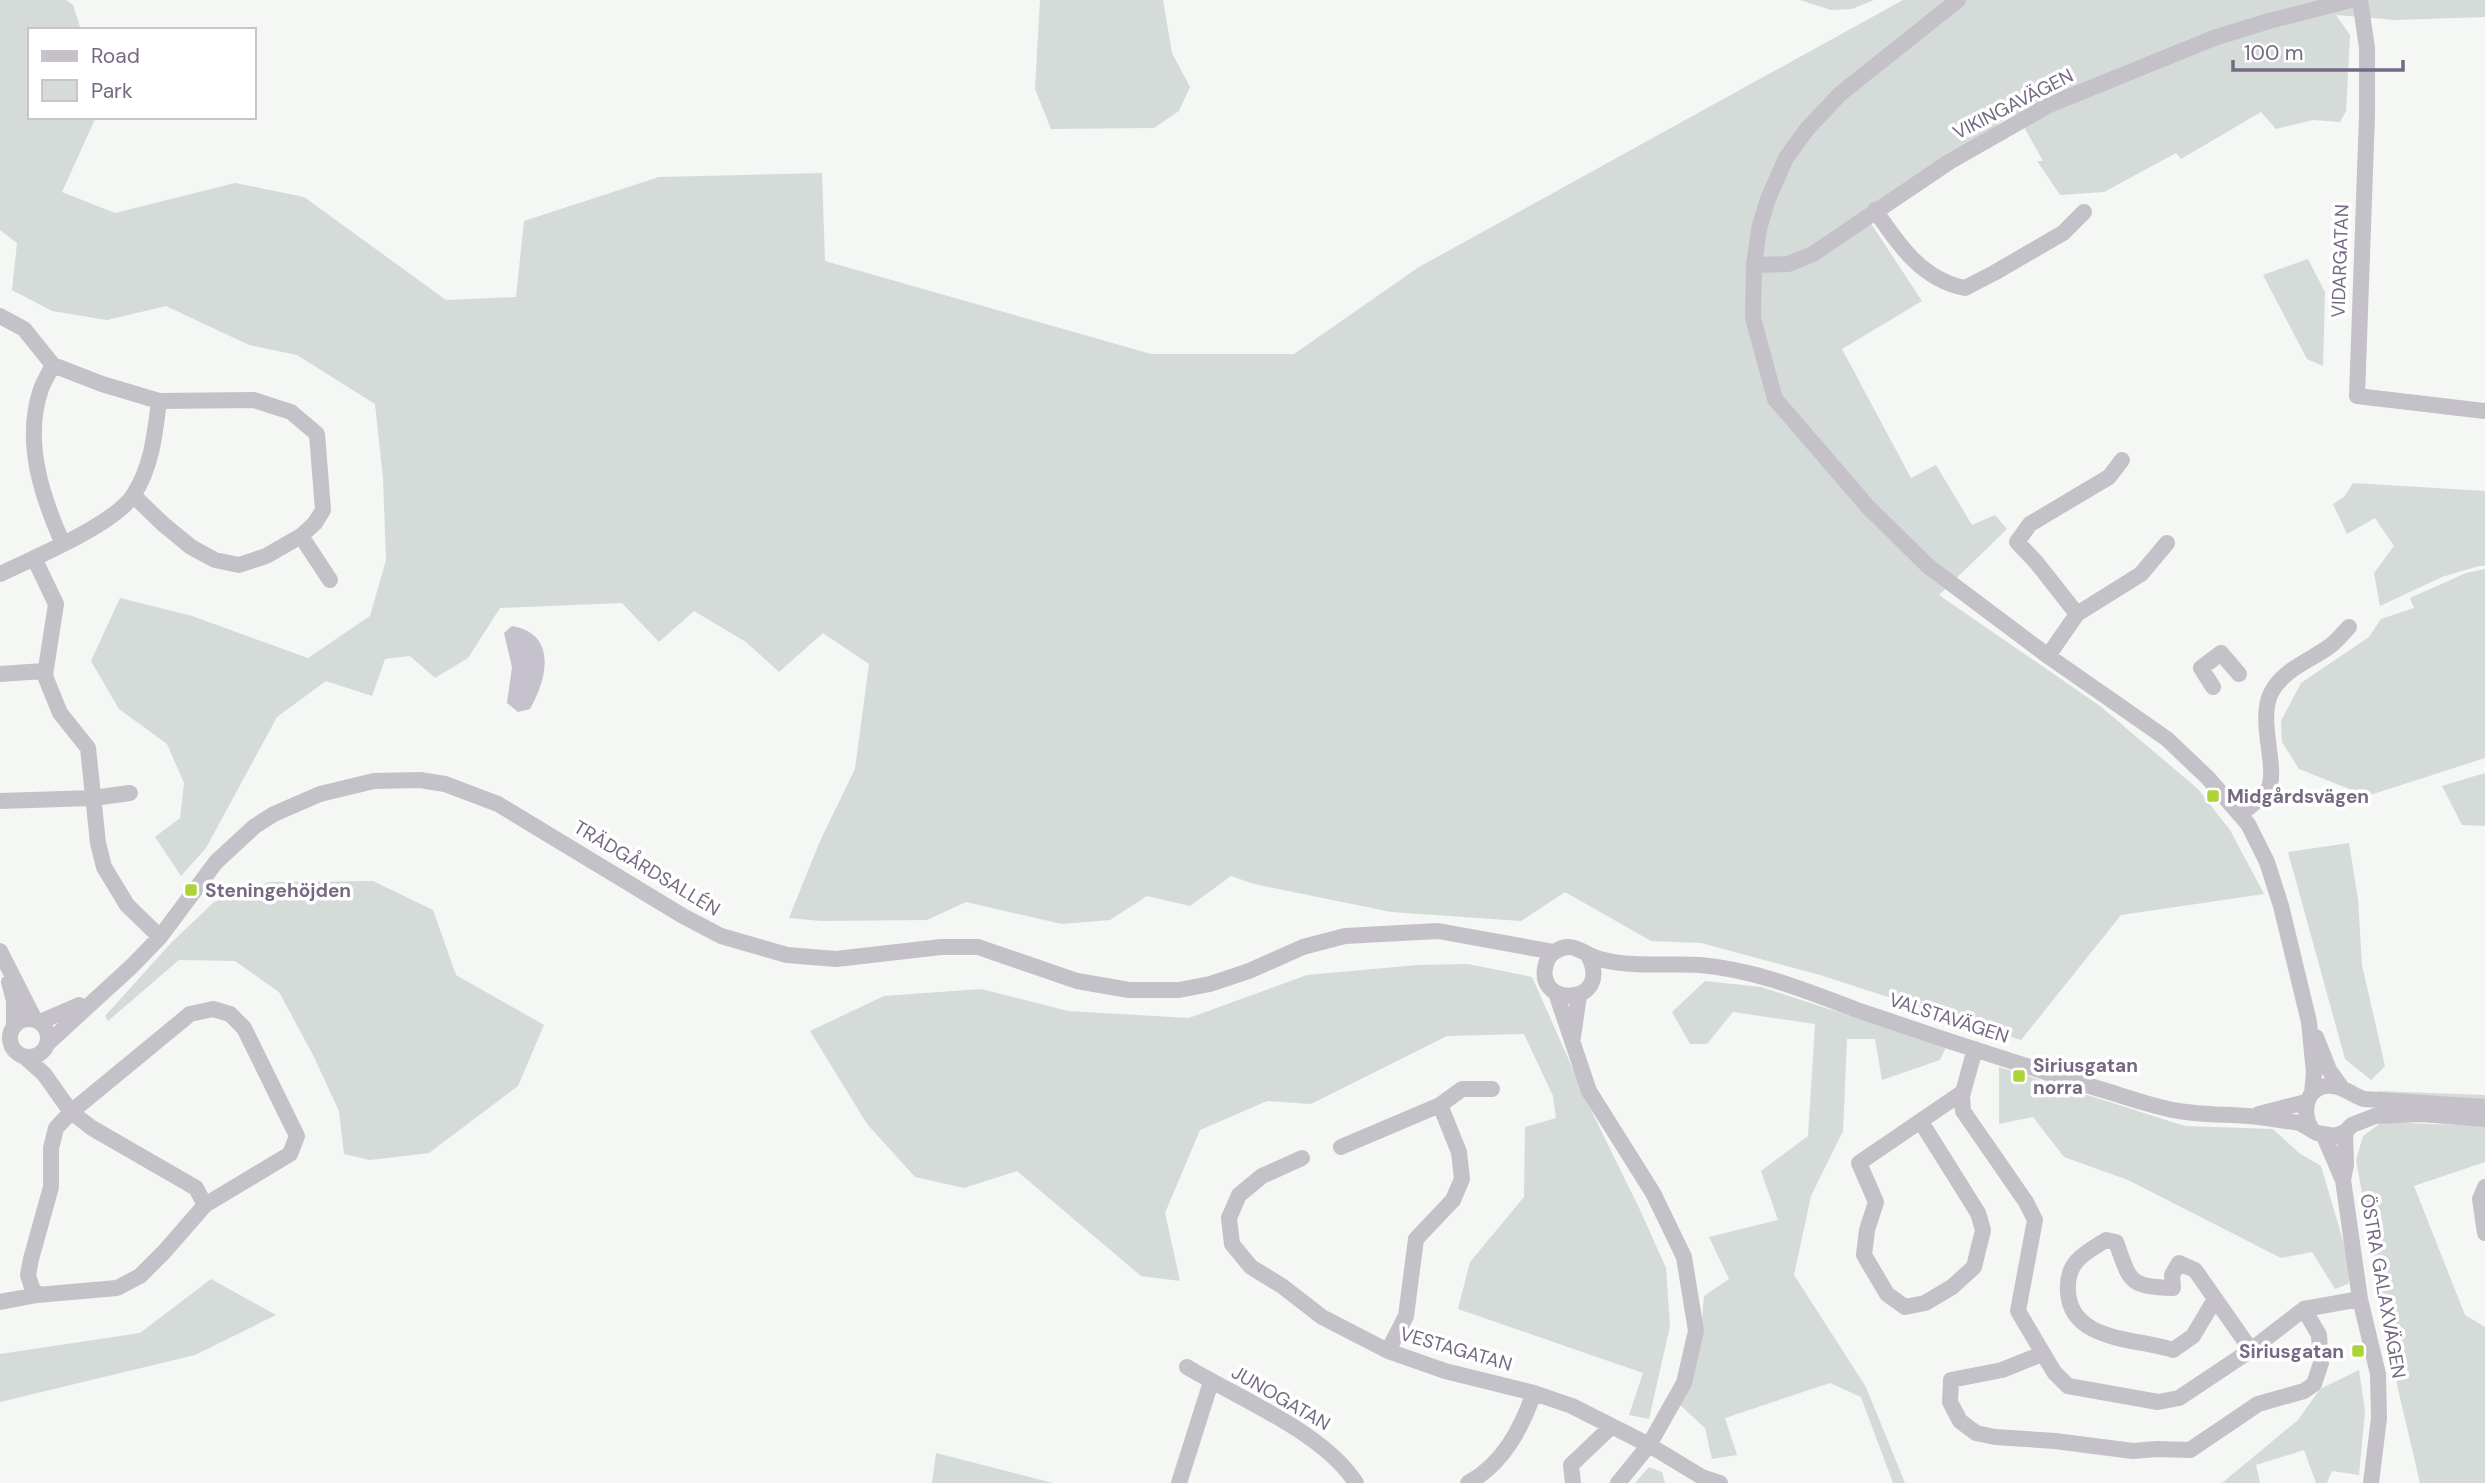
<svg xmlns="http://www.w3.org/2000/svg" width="2485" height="1483" font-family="'DM Sans',sans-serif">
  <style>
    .green { fill: #d4dbd9 }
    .water { fill: #c5c1cd }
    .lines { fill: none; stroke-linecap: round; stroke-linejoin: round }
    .minor { stroke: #c4c1c8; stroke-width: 16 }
    .poi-dot { fill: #acd338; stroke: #fff; stroke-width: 2.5 }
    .labels { text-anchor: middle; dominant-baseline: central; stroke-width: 7; stroke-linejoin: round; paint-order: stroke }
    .street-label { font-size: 19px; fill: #756983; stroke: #fff }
    .poi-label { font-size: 19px; font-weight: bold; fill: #756983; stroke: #fff; text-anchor: start }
  </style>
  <rect width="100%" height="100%" fill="#f4f7f4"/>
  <!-- green -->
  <path class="green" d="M0,0H66L73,5L81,30H30V117H96L62,192L115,213L235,183L304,197L446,300L516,297L524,221L659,177L822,173L825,261L1151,354H1294L1419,267L1903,0H2485V17L2395,20L2336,15L2350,35L2346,111L2340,122L2313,120L2276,129L2261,112L2181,159L2176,153L2104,192L2060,195L2037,161H2043L2015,111L1870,222L1922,301L1842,349L1911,478L1936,465L1972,525L1995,515L2007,529L1939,595L2100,706L2198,789L2230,830L2264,894L2121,915L2021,1040L1820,975L1701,943L1651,941L1565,892L1521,921L1391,912L1254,884L1231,876L1190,906L1147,896L1110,920L1062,924L966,902L927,920L821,921L789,918L820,841L855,769L869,664L823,633L779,672L746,642L694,611L659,642L622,603L500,608L468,658L435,678L410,656L385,659L372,696L326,681L277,717L206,848L181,876L155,837L180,818L184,783L167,744L119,709L91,661L120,598L192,616L308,658L370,616L386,560L383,478L375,404L297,355L249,345L166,306L107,320L52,311L12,290L17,243L0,230Z
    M1040,0H1163L1172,53L1190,87L1179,111L1154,128L1051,129L1035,89Z
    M1800,0H1874L1852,9L1831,10Z
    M2308,259L2325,292L2323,366L2307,359L2263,275Z
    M2353,483L2485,491V566H2479L2442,577L2380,606L2374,573L2394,546L2375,518L2347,534L2333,504L2344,497Z
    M2485,569V758L2367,796L2299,769L2282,742L2281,721L2301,683L2369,637L2381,619L2414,608L2410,598L2466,573Z
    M2485,773V826L2462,825L2442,786Z
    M2349,843L2358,899L2362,965L2385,1066L2371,1080L2345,1059L2288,852Z
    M373,881L433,910L456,975L544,1025L518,1086L429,1153L370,1160L344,1154L339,1111L313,1055L279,992L235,961L179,960L108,1021L105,1016L171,943L214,902L269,882Z
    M1468,964L1532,977L1592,1112L1641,1212L1666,1268L1670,1326L1649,1419L1629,1415L1643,1373L1458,1309L1470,1262L1524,1197L1525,1127L1556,1118L1553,1096L1524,1034L1447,1036L1311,1104L1267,1101L1200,1130L1165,1213L1180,1281L1141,1276L1017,1171L964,1188L915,1177L867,1124L810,1031L884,996L981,989L1068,1011L1189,1018L1307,975L1418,965Z
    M1705,981L1761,987L1946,1047L1940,1060L1882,1080L1875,1039H1847L1843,1131L1811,1196L1794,1275L1866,1387L1905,1483H1893L1861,1397L1830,1383L1725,1418L1737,1455L1712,1459L1705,1428L1680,1405L1694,1375L1700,1343L1704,1296L1729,1279L1709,1237L1778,1220L1761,1171L1808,1136L1815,1024L1733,1012L1707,1044H1690L1672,1012Z
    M1999,1067L2185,1126L2273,1129L2299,1153L2321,1166L2352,1271L2348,1284L2335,1289L2312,1252L2281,1258L2128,1180L2064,1157L2033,1117L1999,1124Z
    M2378,1091L2485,1095V1102L2375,1097Z
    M2382,1122L2485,1126V1162L2414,1186L2465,1315L2485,1327V1483H2420L2398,1389L2356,1160L2363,1136Z
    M211,1279L276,1315L195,1355L0,1402V1354L140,1333Z
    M2359,1370L2365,1411L2359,1475L2332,1471L2327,1483H2316L2304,1450L2256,1465L2260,1483H2222L2298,1420L2320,1389Z
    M936,1453L1053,1483H932Z
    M1649,1467L1662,1472L1665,1483H1635Z"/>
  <!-- water -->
  <path class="water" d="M512,626C558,634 547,679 530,709L518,712L507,703L512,667L504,633Z"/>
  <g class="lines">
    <!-- minor -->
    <path class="minor" d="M1958,0L1840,94L1807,129L1786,158L1768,199L1759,229L1754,265L1753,318L1775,399L1868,507L1928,566L2048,656L2167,739L2208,778L2248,824L2267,862L2281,906L2309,1022L2314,1073L2312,1093
      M2360,0L2367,48V115L2357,396L2485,411
      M1875,210C1898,244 1922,280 1965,288L1994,273L2063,233L2084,212
      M1754,265L1788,264L1813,254L1949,162L2049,105L2214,38L2269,21L2351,0
      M0,316L24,329L53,365L102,384L159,401L254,400L291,412L317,434L323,510L315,523L301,536L266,556L239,565L215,560L191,547L163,524L134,496
      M53,365C49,373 44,381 41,389C23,441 42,497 63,544
      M301,536L330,580
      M34,558L56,604L45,675
      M0,574C33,558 116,524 134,494C152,466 155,433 159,401
      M2077,614L2141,574L2167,543
      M2048,656L2077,614L2036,562L2017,542L2030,524L2109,477L2122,460
      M0,674L43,671L60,713L88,748L98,843L104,867L127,905L160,937
      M2213,687L2201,668L2221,653L2239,674
      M0,801L93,798L130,793
      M2240,815C2248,807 2262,799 2268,789C2279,770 2257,721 2271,693C2283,669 2310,661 2330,646C2337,641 2343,633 2349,627
      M0,951L35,1020
      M1588,955C1614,1004 1538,1009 1545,968C1546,961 1550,954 1556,951C1573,940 1584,955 1600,959C1633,968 1666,963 1700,965C1756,970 1804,990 1857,1010C1883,1019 1910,1028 1937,1037C1992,1055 2047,1073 2103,1090C2123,1096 2143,1103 2164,1108C2191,1115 2220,1114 2248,1116C2265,1117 2283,1121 2300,1123L2317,1133L2335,1136L2345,1132L2352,1125L2375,1116L2421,1114L2485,1119
      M9,982L14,1001V1026
      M1556,993L1589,1091L1653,1193L1684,1257L1696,1331L1684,1383L1649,1445L1618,1483
      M213,1009L230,1014L244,1028L297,1136L290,1154L205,1205L164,1252L140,1276L117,1288L37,1295L32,1288L28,1275L31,1259L51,1187V1148L56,1128L71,1112L190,1014Z
      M10 1038a19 19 0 1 1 38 0a19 19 0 1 1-38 0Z
      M40,1022L79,1005
      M1573,1037L1579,995
      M2316,1037L2329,1070L2342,1088
      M48,1043L132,966L160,937L216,862L255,826L274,814L320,794L374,781L420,780L445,784L498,804L683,916L721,936L787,955L836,959L941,947H978L1077,981L1129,990H1179L1210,984L1249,971L1303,947L1345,936L1438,931L1554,952
      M1975,1049L1962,1096L1963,1111L2026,1202L2035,1220L2018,1311L2054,1372L2068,1386L2158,1402L2179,1398L2251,1350L2304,1309L2360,1299
      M25,1057L44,1074L71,1112L92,1128L196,1188L205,1205
      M2259,1114L2306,1102
      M1921,1122L1978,1213L1983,1230L1974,1267L1952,1287L1925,1303L1905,1307L1887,1294L1864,1255L1867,1230L1876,1202L1859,1163L1963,1092
      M2311,1128C2300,1110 2308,1083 2333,1086C2344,1087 2354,1096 2364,1099L2485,1107
      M2345,1132L2346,1165L2343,1180L2360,1299L2378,1374L2379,1418L2371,1483
      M2324,1136L2342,1178
      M1341,1147L1440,1105
      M1302,1158L1262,1176L1239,1195L1229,1218L1232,1244L1251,1267L1282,1286L1322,1317L1388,1351L1445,1371L1534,1393L1572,1406L1649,1445L1702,1477L1720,1483
      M2485,1187L2480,1199L2485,1233
      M2215,1299L2193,1336L2173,1350C2137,1338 2071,1342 2068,1292C2066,1262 2083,1254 2106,1240L2116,1242C2131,1283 2128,1286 2173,1288L2172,1275L2179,1263L2195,1270L2251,1350
      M0,1302L37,1295
      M1388,1351L1406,1316L1416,1239L1453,1200L1462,1179L1459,1152L1440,1105L1462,1089H1492
      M2042,1354L2002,1370L1951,1380L1950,1402L1960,1421L1976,1433L1995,1437L2055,1441L2133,1451L2157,1449L2190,1450L2258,1404L2304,1391L2314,1384L2321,1363L2319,1335L2304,1309
      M1187,1367C1240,1399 1323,1432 1356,1483
      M1179,1483L1211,1382
      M1468,1483C1503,1464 1521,1429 1534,1393
      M1573,1483L1571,1465L1612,1426"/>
  </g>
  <!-- markers -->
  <g class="poi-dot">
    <rect x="2206" y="789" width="14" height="14" rx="3.5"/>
    <rect x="184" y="883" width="14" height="14" rx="3.5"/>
    <rect x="2012" y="1069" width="14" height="14" rx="3.5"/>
    <rect x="2351" y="1344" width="14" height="14" rx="3.5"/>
  </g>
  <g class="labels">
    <!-- street labels -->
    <g class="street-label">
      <text transform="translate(2013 104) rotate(-27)">VIKINGAVÄGEN</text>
      <text transform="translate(2340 261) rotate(-88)">VIDARGATAN</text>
      <text transform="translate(647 868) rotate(31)">TRÄDGÅRDSALLÉN</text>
      <text transform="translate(1949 1018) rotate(18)">VALSTAVÄGEN</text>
      <text transform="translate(2383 1286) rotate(80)">ÖSTRA GALAXVÄGEN</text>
      <text transform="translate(1456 1349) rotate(16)">VESTAGATAN</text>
      <text transform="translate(1281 1398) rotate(30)">JUNOGATAN</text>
    </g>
    <!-- poi labels -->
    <g class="poi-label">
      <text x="2227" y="796">Midgårdsvägen</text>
      <text x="205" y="890">Steningehöjden</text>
      <text x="2033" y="1065">Siriusgatan<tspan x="2033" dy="22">norra</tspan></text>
      <text x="2344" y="1351" text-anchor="end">Siriusgatan</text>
    </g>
  </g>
  <!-- legend -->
  <rect x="28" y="28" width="228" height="91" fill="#ffffff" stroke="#c8c3cd" stroke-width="2"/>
  <rect x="42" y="51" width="35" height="10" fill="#c4c1c8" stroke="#c8c3cd" stroke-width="2"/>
  <text x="91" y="63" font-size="21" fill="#756983">Road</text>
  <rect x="42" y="80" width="35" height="21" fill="#d4dbd9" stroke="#c8c3cd" stroke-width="2"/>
  <text x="91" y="98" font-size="21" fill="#756983">Park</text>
  <!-- scale -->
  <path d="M2233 60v10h170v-10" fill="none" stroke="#756983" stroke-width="3.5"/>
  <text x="2244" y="60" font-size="21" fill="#756983" stroke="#ffffff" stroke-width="5" paint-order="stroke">100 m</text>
</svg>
